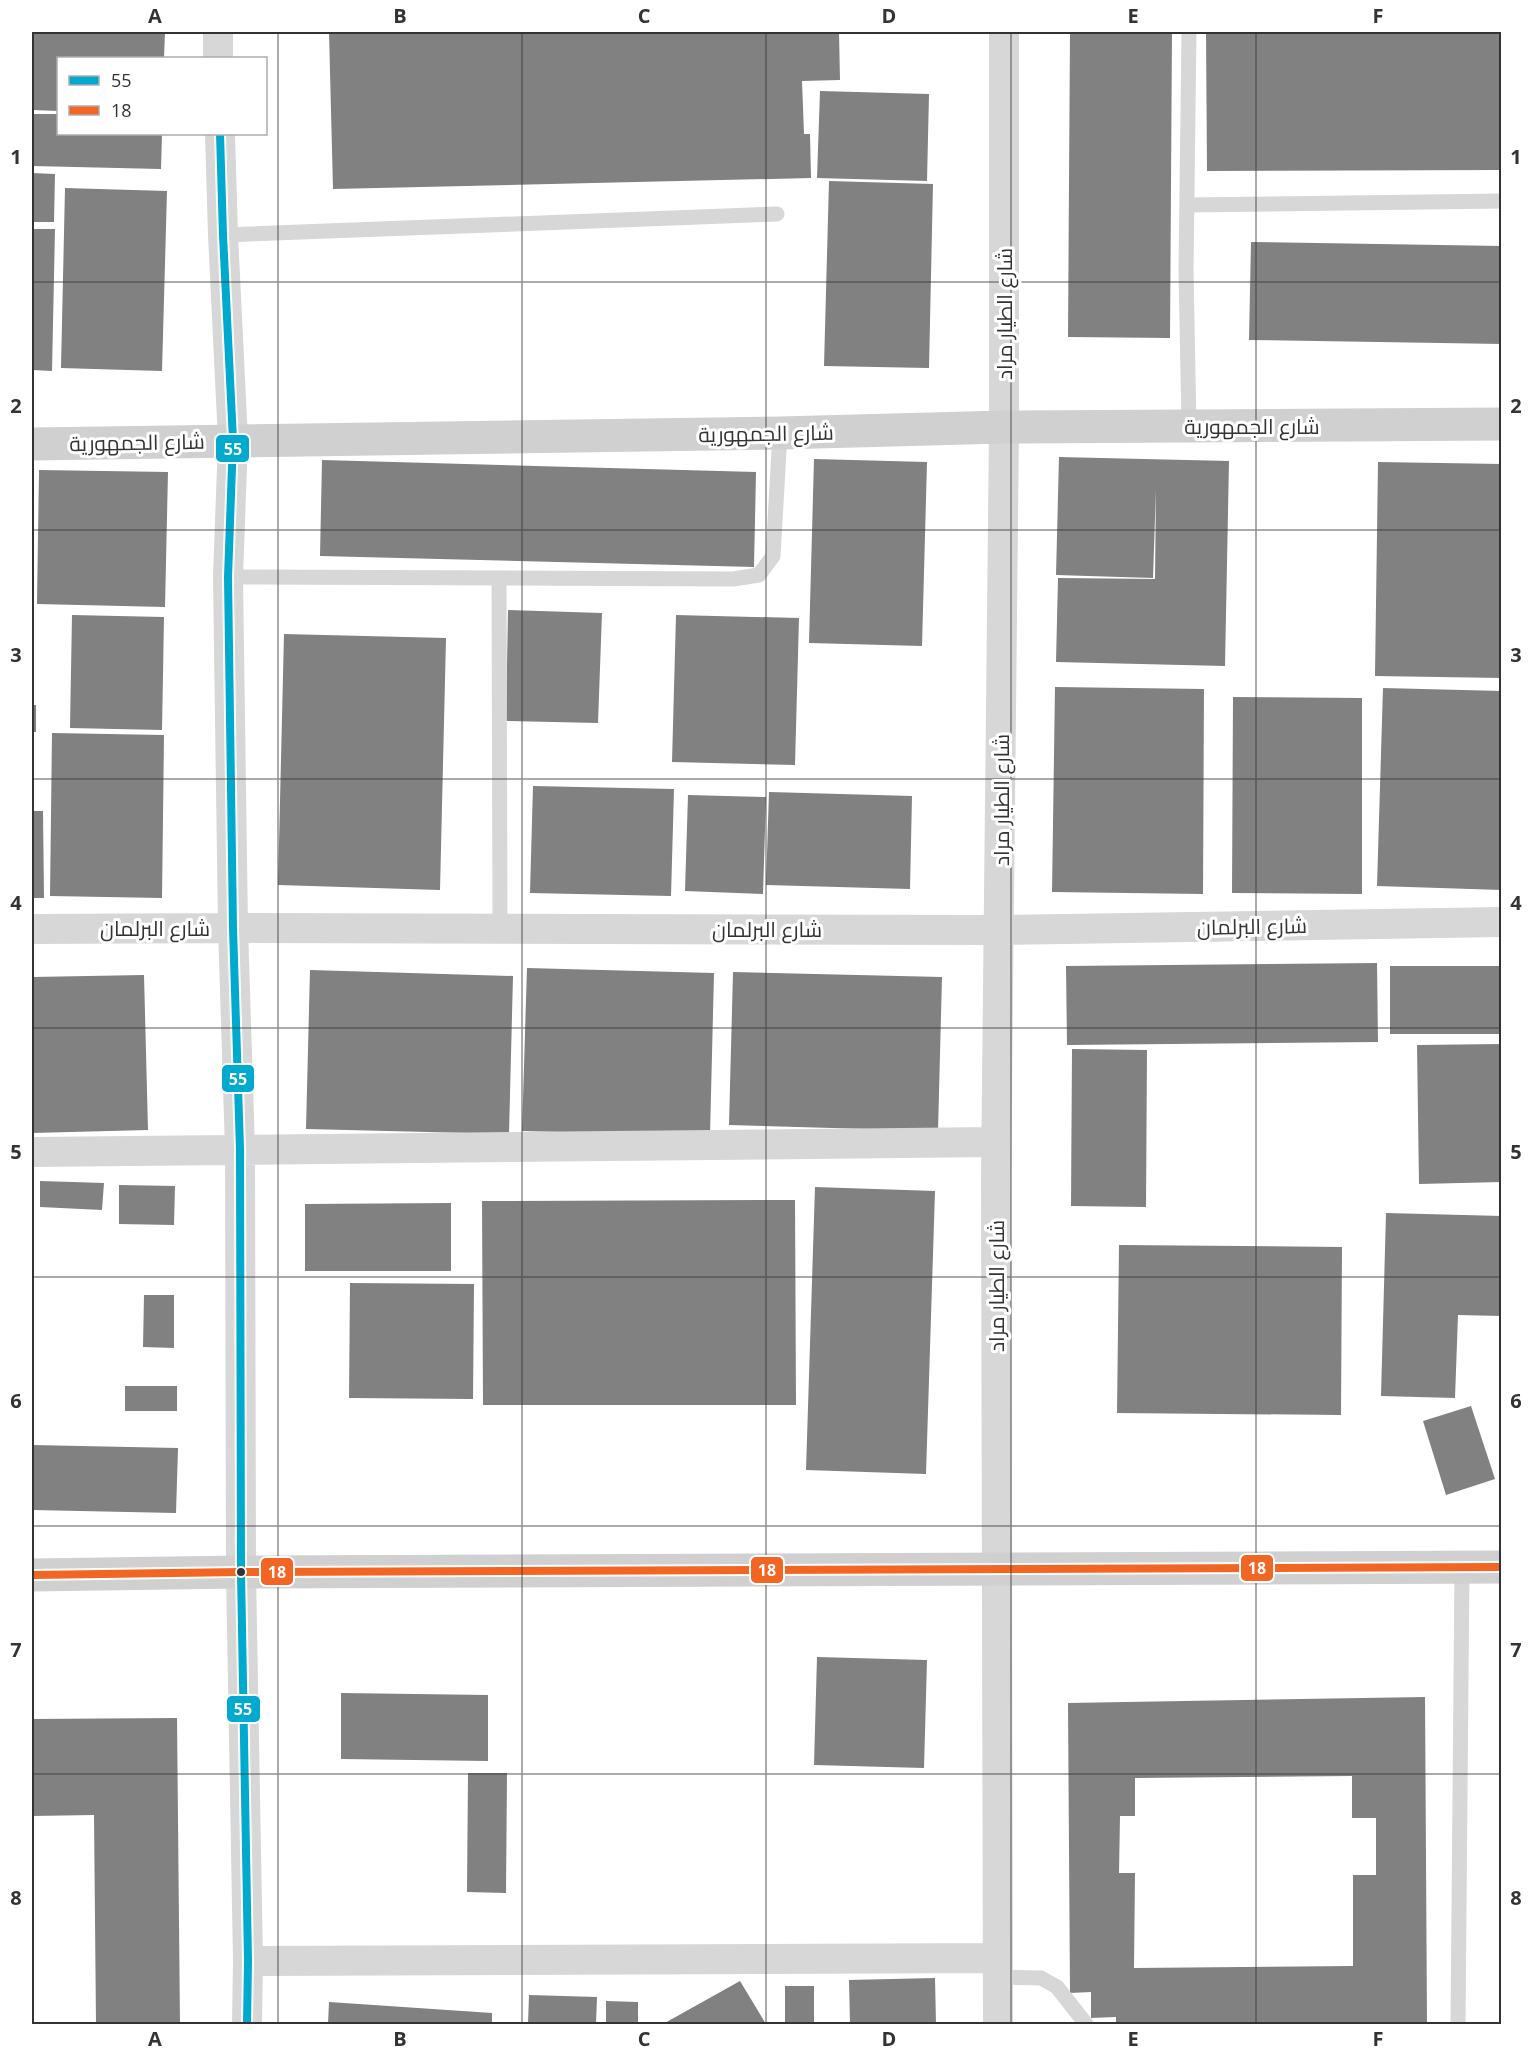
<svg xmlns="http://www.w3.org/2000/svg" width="1533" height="2056" font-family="'Open Sans',Cairo,sans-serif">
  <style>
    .building { fill: #818181; fill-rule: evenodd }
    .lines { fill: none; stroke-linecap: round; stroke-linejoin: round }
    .lane { stroke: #d7d7d7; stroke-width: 15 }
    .street { stroke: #d7d7d7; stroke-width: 30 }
    .secondary { stroke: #d0d0d0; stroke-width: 33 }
    .bus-1-casing { stroke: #fff; stroke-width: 12 }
    .bus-2-casing { stroke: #fff; stroke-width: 12 }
    .bus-1 { stroke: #00a9ce; stroke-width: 8 }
    .bus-2 { stroke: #f26522; stroke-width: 8 }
    .grid { fill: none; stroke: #333; stroke-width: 1.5; stroke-opacity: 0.55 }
    .bus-dot { fill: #333; stroke: #fff; stroke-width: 2 }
    .labels { text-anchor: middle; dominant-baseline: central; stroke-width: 6; stroke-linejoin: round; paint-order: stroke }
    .street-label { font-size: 21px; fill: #333; stroke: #fff }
    .line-badge { stroke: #fff; stroke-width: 2 }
    .badge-label { font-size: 16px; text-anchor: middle; font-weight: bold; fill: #fff }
    .neatline { fill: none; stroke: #333; stroke-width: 2 }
    .grid-label { font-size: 20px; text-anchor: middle; font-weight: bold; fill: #333 }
  </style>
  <rect width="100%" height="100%" fill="#fff"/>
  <!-- building -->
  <path class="building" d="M32,32H165L164,58H58V111L32,110Z
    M329,32H839L840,80L802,81L804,134H810L811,178L333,189Z
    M1070,32H1172L1170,338L1068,337Z
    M1206,32H1502V170L1207,171Z
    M820,91L929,94L927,181L817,178Z
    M32,114H58V134H162L161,169L32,166Z
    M32,173L55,174L54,222H32Z
    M829,181L933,184L929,368L824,366Z
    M65,188L167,191L162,371L61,368Z
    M32,229H55L52,371L32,370Z
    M1251,242L1502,246V344L1249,340Z
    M1059,457L1229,461L1225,666L1056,662L1058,578L1155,579L1156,489L1153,578L1056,575Z
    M814,459L927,462L922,646L809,643Z
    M322,460L756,472L754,567L320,556Z
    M1378,462L1502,464V678L1375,676Z
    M39,470L168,472L165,607L37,604Z
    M508,610L602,613L598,723L506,721Z
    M72,615L164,617L162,730L70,728Z
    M676,615L799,618L795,765L672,762Z
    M284,634L446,638L440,890L278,885Z
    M1055,687L1204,689L1203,894L1052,892Z
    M1383,688L1502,691V890L1377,886Z
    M1233,697L1362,698V894L1232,893Z
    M32,705H36V732H32Z
    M52,733L164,735L162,898L50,896Z
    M533,786L674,789L671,896L530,893Z
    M769,792L912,796L910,889L766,885Z
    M688,795L766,797L763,894L685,891Z
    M32,811H43L44,898H32Z
    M1377,963L1378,1042L1067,1045L1066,966Z
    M1390,966H1502V1034H1390Z
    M527,968L714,973L710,1136L522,1131Z
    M310,970L513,976L509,1134L306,1129Z
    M733,972L942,977L938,1131L729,1125Z
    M144,975L148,1130L32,1133V977Z
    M1502,1044V1182L1419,1184L1417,1045Z
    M1072,1049L1147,1050L1146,1207L1071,1206Z
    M40,1181L104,1183L102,1210L40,1207Z
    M119,1185L175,1186L174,1225L119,1224Z
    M815,1187L935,1191L926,1474L806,1470Z
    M795,1200L796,1405H483L482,1201Z
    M451,1203V1271H305V1204Z
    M1386,1213L1502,1216V1316L1458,1315L1455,1398L1381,1396Z
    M1119,1245L1342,1247L1341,1415L1117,1413Z
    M350,1283L474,1284L473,1399L349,1398Z
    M144,1295H174V1348L143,1347Z
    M125,1386H177V1411H125Z
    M1471,1406L1495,1479L1446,1495L1423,1421Z
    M32,1445L178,1448L176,1513L32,1510Z
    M817,1657L927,1660L924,1768L814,1765Z
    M341,1693L488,1695V1761L341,1759Z
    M1425,1697L1427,2022L1116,2024V2017L1091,2018V1992L1070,1993L1068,1703ZM1352,1776V1818H1376V1875H1353V1966L1134,1968L1135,1873H1119L1120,1816H1135V1778Z
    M177,1718L180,2024H96L94,1815L32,1816V1719Z
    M468,1773H507L506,1893L467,1892Z
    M935,1978L936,2024H850L849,1980Z
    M740,1981L766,2024H663Z
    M785,1986H814V2024H785Z
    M529,1995L597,1997L596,2024H528Z
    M606,2001L638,2002V2024H606Z
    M329,2002L492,2013V2024H328Z"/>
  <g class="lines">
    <!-- lane -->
    <path class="lane" d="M1189,32L1186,270L1189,426
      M1187,205L1502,201
      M223,235L777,214
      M228,577L733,579L759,575L773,556L780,433
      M499,578L500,928
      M999,1977L1041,1978L1057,1987L1086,2024
      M1458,2024L1462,1567"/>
    <!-- street -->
    <path class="street" d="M218,32V58
      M220,134L223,235L233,440L228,577L233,928L240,1149L241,1572L248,1961L247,2024
      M32,929L233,928L1000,930L1502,922
      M32,1152L996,1142
      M248,1961L998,1958
      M998,2024L996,1179L1004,427V32"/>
    <!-- secondary -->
    <path class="secondary" d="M32,444L780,433L1004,427L1502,424
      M32,1575L241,1572L1502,1567"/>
    <!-- bus-1 casing -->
    <g class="bus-1-casing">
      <path id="bus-1" d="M220,134L223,235L233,440L228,577L233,928L240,1149L241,1572L248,1961L247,2024"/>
    </g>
    <!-- bus-2 casing -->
    <g class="bus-2-casing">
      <path id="bus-2" d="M32,1575L241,1572L1502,1567"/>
    </g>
    <!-- bus-1 -->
    <use href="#bus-1" class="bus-1"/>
    <!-- bus-2 -->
    <use href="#bus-2" class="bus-2"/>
  </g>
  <!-- grid -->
  <path class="grid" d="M278,32V2024M522,32V2024M766,32V2024M1011,32V2024M1256,32V2024M32,282H1502M32,530H1502M32,779H1502M32,1028H1502M32,1277H1502M32,1526H1502M32,1774H1502"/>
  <!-- markers -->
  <circle class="bus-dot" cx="241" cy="1572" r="5"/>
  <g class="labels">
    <!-- street labels -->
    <g class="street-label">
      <text transform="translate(1004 314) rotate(-90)">شارع الطيار مراد</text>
      <text x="1252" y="426">شارع الجمهورية</text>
      <text transform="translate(766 433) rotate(-1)">شارع الجمهورية</text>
      <text transform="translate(137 442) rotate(-1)">شارع الجمهورية</text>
      <text transform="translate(1001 800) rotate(-90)">شارع الطيار مراد</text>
      <text transform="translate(1252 926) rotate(-1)">شارع البرلمان</text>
      <text x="155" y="928">شارع البرلمان</text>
      <text x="767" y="929">شارع البرلمان</text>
      <text transform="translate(996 1286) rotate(-90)">شارع الطيار مراد</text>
    </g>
  </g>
  <g class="line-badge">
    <rect x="215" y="434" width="35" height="29" rx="6" fill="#00a9ce"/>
    <rect x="221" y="1064" width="34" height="29" rx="6" fill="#00a9ce"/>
    <rect x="1240" y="1554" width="34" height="28" rx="6" fill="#f26522"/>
    <rect x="750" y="1556" width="34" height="28" rx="6" fill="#f26522"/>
    <rect x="260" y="1557" width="34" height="29" rx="6" fill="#f26522"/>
    <rect x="226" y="1695" width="35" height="28" rx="6" fill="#00a9ce"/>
  </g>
  <g class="badge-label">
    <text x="233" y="455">55</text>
    <text x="238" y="1085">55</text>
    <text x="1257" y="1574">18</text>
    <text x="767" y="1576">18</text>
    <text x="277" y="1578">18</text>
    <text x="243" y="1715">55</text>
  </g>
  <!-- border -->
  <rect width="1533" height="2056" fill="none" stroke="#ffffff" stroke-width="66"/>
  <!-- legend -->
  <rect x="57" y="57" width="210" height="78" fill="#ffffff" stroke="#adadad" stroke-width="1.5"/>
  <rect x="69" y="76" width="30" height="9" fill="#00a9ce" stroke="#adadad" stroke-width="1.5"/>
  <text x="111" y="87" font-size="18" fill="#333333">55</text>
  <rect x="69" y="106" width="30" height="9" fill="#f26522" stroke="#adadad" stroke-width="1.5"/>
  <text x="111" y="117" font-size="18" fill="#333333">18</text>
  <rect x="33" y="33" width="1467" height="1990" class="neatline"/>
  <g class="grid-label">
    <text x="155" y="23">A</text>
    <text x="400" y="23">B</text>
    <text x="644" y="23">C</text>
    <text x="889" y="23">D</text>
    <text x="1133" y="23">E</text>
    <text x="1378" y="23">F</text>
    <text x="16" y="164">1</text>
    <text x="1516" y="164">1</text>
    <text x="16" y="413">2</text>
    <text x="1516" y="413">2</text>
    <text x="16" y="662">3</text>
    <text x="1516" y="662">3</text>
    <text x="16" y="910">4</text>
    <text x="1516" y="910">4</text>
    <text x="16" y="1159">5</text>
    <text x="1516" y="1159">5</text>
    <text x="16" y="1408">6</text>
    <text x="1516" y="1408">6</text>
    <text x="16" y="1657">7</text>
    <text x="1516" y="1657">7</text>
    <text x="16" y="1905">8</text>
    <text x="1516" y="1905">8</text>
    <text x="155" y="2046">A</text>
    <text x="400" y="2046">B</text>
    <text x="644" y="2046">C</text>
    <text x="889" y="2046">D</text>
    <text x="1133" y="2046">E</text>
    <text x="1378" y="2046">F</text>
  </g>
</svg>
